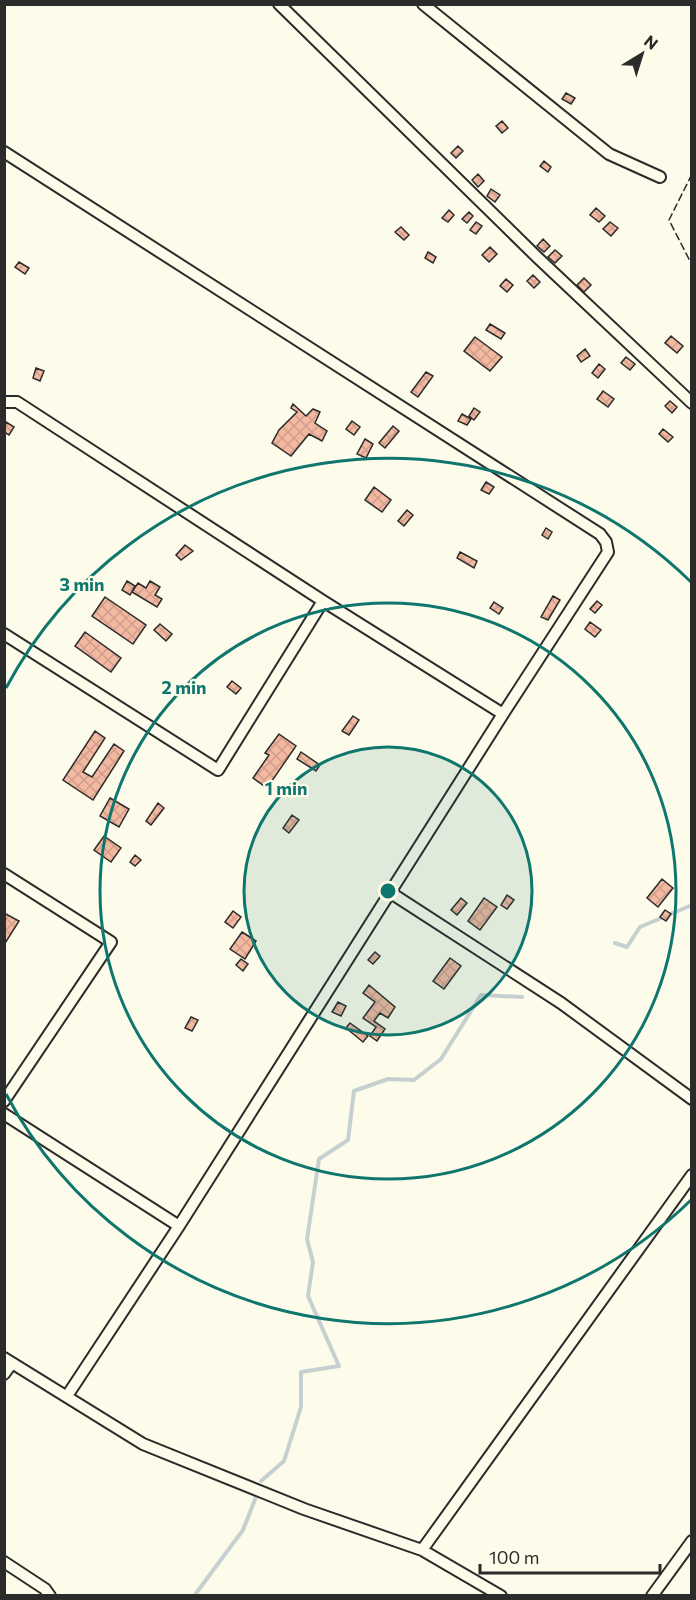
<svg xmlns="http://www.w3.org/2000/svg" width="696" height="1600" font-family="Commissioner,sans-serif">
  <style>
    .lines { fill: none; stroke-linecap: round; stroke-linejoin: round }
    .stream { stroke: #c7d0d0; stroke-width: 4 }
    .building { fill: url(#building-cross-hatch); stroke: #2b2b2b; stroke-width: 1.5 }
    .street-casing { stroke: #2b2b2b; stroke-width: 14 }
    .street { stroke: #fdfbea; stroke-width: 10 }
    .fence { stroke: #2b2b2b; stroke-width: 1.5; stroke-dasharray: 8 3; stroke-linecap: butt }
    .ring { fill: none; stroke: #0f766e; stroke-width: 3 }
    .centre { fill: #0f766e; stroke: #fdfbea; stroke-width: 3 }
    .ring-label { font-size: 18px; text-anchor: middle; font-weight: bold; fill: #0f766e; stroke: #fdfbea; stroke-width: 4.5; stroke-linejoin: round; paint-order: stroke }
  </style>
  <defs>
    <pattern id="building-cross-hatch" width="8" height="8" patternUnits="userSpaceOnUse" patternTransform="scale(1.5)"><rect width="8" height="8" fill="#f2b8a0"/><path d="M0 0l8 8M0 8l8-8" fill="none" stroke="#d09e8a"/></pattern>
  </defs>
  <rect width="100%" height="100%" fill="#fdfbea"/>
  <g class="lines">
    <!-- stream -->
    <path class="stream" d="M615,943L627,947L640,927L692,905
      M261,1481L284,1461L301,1407V1372L339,1366L308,1296L313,1262L307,1239L319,1159L348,1140L354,1091L388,1079L414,1080L441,1059L481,995L522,997
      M194,1596L243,1530L256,1497"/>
  </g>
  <!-- building -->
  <path class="building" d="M566,93L575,98L571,104L562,99Z
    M502,121L508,128L502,133L496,126Z
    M458,146L463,151L456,158L451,153Z
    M544,161L551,167L548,172L540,166Z
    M478,174L484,181L478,187L472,180Z
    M491,189L500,195L495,202L487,196Z
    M596,208L605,216L599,222L590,215Z
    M449,210L454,215L448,222L442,218Z
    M469,212L473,216L467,223L462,219Z
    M476,222L482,226L476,234L470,230Z
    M610,222L618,228L611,236L603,229Z
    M401,227L409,235L404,240L395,232Z
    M543,239L550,246L544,252L537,246Z
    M490,247L497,254L489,262L482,255Z
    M555,250L562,256L555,263L548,257Z
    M428,252L436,257L433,263L425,258Z
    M19,262L29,268L25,274L15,267Z
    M533,275L540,282L534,288L527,281Z
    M584,278L591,285L584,292L577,285Z
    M506,279L513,285L507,292L500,286Z
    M490,324L505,333L501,339L486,330Z
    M671,336L683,346L677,353L665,343Z
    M475,337L502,357L490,371L464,351Z
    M585,349L590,356L581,362L577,356Z
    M626,357L635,364L630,370L621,363Z
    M599,364L605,369L598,378L592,373Z
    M36,368L44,371L40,381L33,378Z
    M426,372L433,376L418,397L411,392Z
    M603,391L614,399L608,407L597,399Z
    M670,401L677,407L672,413L665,406Z
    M293,404L306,416L313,409L320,412L315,423L327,431L322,441L309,434L291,456L272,443L279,430L297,412L291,408Z
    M474,408L480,412L474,420L469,416Z
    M462,414L471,419L467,425L458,421Z
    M352,421L360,427L354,435L346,429Z
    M6,422L14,427L9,435L4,432Z
    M393,426L399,431L385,448L379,443Z
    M663,429L673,437L668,442L659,434Z
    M365,439L373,444L366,458L357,454Z
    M486,482L494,487L489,494L481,490Z
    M374,487L391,500L382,512L365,500Z
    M407,510L413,515L404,526L398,521Z
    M546,528L552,532L548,539L542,535Z
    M185,545L193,551L181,560L176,555Z
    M460,552L477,561L474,568L457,558Z
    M127,581L135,586L130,595L122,590Z
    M150,581L160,587L155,595L162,599L157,607L132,592L138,583L146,588Z
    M553,596L560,600L548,620L541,617Z
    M105,597L146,625L133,644L92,616Z
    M597,601L602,605L595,613L590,609Z
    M494,602L503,608L499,614L490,608Z
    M590,622L601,630L595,637L585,629Z
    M160,624L172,634L166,641L154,630Z
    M85,632L121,658L111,672L75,646Z
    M232,681L241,688L236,694L227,687Z
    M353,716L359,720L349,735L342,731Z
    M95,731L105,738L83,772L92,777L114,744L124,751L93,800L63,780Z
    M279,734L296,746L267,788L253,778L269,755L265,753Z
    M301,752L320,765L316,771L297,759Z
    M110,798L129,809L119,827L100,816Z
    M158,803L164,808L151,825L146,821Z
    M292,815L299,820L289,833L283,828Z
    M104,836L121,848L111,862L94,850Z
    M135,855L141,860L135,866L130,862Z
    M662,879L673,888L658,907L647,898Z
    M507,895L514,900L507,909L501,905Z
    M461,898L467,903L457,915L451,910Z
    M484,898L497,907L480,930L468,921Z
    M665,910L671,914L666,921L660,917Z
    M233,911L241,917L233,928L225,922Z
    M4,913L19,921L4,945Z
    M242,932L256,941L245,959L230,949Z
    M375,952L380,956L373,964L368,960Z
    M450,958L461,966L444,989L433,981Z
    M241,959L248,964L243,971L236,965Z
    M369,985L395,1007L388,1018L380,1013L374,1021L385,1029L377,1041L370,1036L376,1027L363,1018L375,1002L363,993Z
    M338,1002L346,1006L341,1016L332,1012Z
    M191,1017L198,1020L192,1031L185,1028Z
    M350,1023L368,1036L363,1042L346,1028Z"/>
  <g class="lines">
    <!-- street casing -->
    <g class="street-casing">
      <path id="street" d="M279,4L538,258L692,403
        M423,4L609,154L660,177
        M4,152L600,534L606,542L608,552L503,714L323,601L17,402H4
        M4,634L218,770L323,601
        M4,874L111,942L4,1101
        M391,893L561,1003L692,1099
        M4,1114L179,1226
        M4,1358L143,1444L304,1509L422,1550L501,1596
        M4,1374L12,1363
        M67,1396L179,1226L503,714
        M422,1550L692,1175
        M4,1562L45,1589L50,1596
        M652,1596L692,1541"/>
    </g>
    <!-- street -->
    <use href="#street" class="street"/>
    <!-- fence -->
    <path class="fence" d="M692,174L669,220L692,265"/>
  </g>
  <!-- distance rings -->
  <circle cx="388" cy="891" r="144" fill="#0f766e" fill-opacity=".12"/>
  <g class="ring">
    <circle cx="388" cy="891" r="144"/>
    <circle cx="388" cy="891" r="288"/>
    <path d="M691 1200A433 433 0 0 1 6 1094M6 688A433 433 0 0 1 691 582"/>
  </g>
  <circle cx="388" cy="891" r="9" class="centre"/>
  <g class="ring-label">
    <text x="82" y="591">3 min</text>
    <text x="184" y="694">2 min</text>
    <text x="286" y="795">1 min</text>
  </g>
  <!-- border -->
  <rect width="696" height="1600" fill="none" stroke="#2b2b2b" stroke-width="12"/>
  <!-- north arrow -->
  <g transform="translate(642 54) rotate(38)" stroke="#fdfbea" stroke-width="4.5" paint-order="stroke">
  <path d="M0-4.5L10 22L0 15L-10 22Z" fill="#2b2b2b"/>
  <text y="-9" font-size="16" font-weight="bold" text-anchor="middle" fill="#2b2b2b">N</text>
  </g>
  <!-- scale -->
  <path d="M480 1564v9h180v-9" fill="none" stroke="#2b2b2b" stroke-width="3"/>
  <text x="489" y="1564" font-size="18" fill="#2b2b2b" stroke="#fdfbea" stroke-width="4.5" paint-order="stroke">100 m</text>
</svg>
